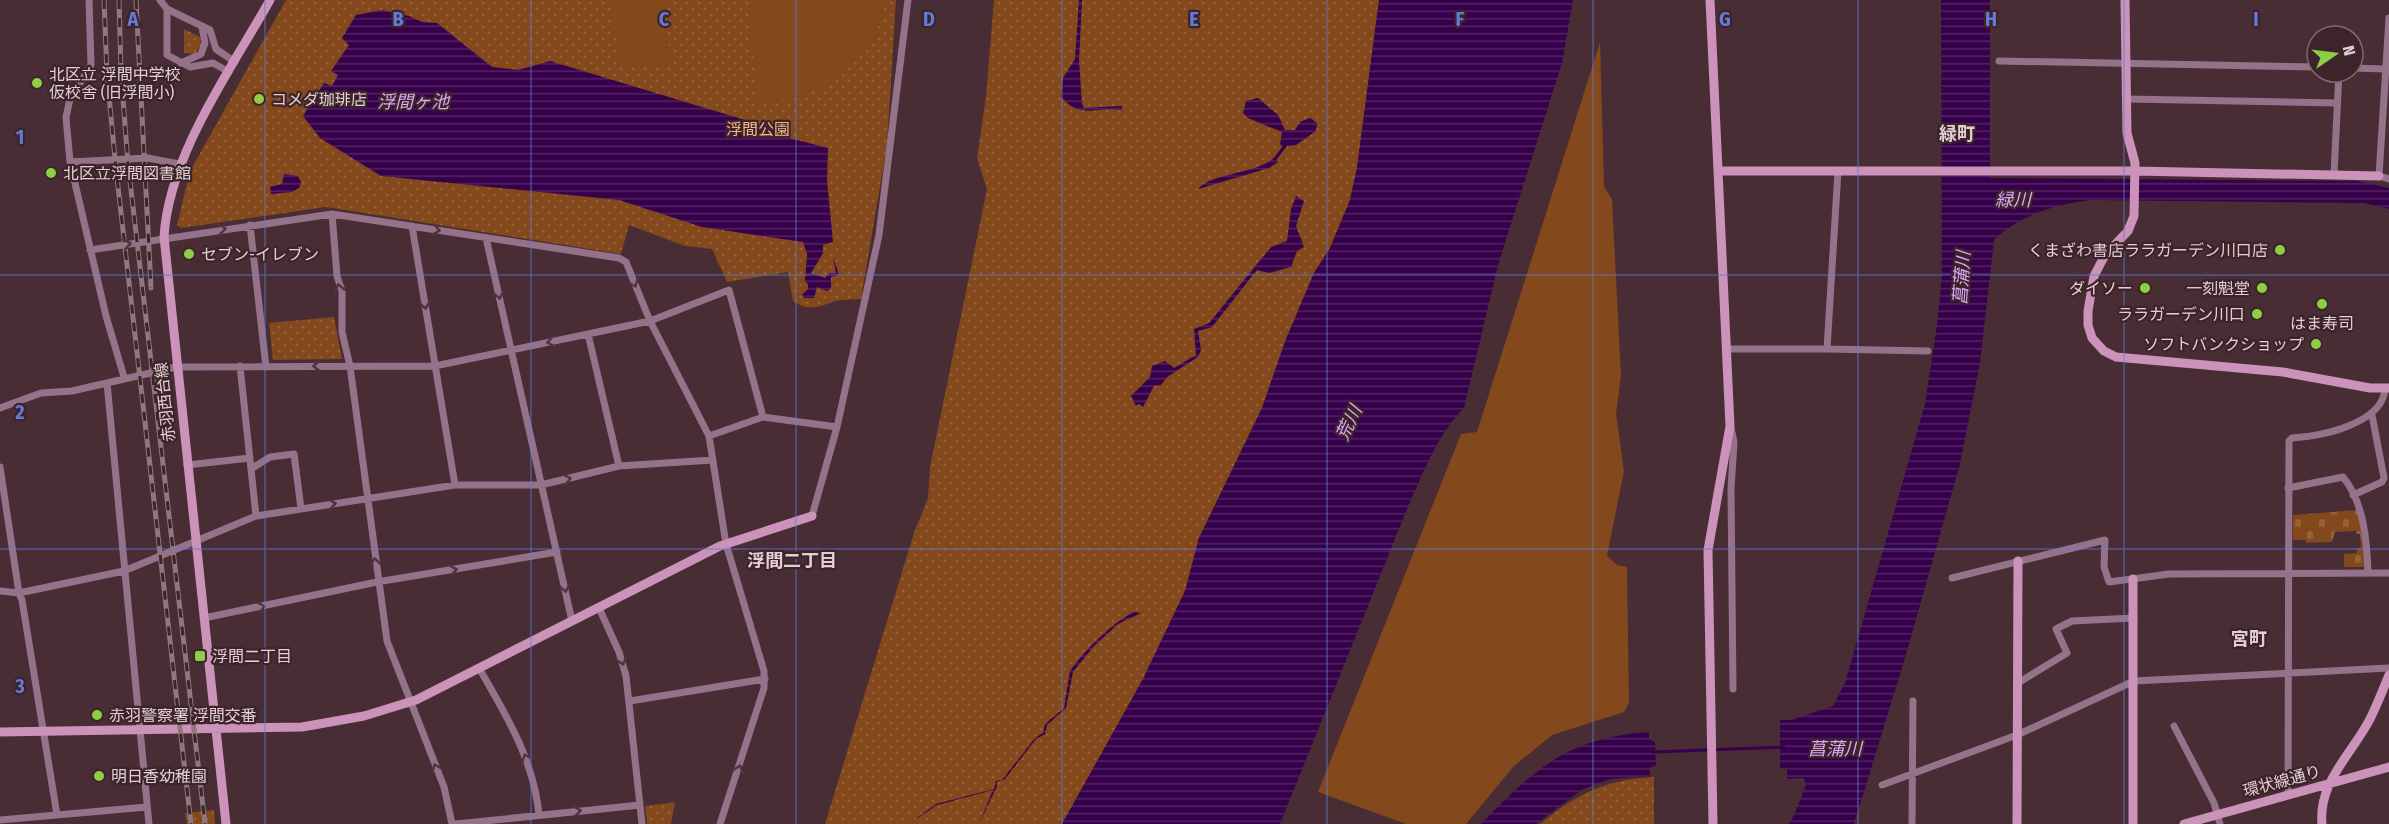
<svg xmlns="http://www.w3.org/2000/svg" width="2389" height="824" font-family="'Fira Sans Condensed','Noto Sans JP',sans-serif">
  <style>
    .grass { fill: url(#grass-dots) }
    .cemetery { fill: url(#cemetery-stones) }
    .garden { fill: #83481b }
    .water { fill: url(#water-rules) }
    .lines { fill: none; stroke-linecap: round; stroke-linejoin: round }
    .stream { stroke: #36004b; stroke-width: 3 }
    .street { stroke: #96728a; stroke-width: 7 }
    .secondary { stroke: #cb92ba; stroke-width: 9 }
    .rail-casing { stroke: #8e777d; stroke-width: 5 }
    .rail { stroke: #3d242a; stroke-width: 3; stroke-dasharray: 9; stroke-linecap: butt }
    .oneway { stroke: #4f343d }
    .grid { fill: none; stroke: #627bd6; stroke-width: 1.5; stroke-opacity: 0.55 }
    .poi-dot { fill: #8dce44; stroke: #3d242a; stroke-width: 2 }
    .labels { text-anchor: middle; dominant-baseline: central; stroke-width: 4.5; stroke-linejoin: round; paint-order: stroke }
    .poi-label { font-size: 16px; fill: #e1cfd3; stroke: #3d242a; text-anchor: start }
    .park-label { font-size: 16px; fill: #f5b58a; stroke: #3d242a }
    .street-label { font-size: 16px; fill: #e1cfd3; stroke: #3d242a }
    .water-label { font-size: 18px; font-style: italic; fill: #dca7f9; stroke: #3d242a }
    .neighbourhood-label { font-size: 18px; font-weight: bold; fill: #e1cfd3; stroke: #3d242a }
    .grid-label { font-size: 20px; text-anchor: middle; font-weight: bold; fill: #627bd6; stroke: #3d242a; stroke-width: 4.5; stroke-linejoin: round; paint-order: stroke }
  </style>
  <defs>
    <pattern id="grass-dots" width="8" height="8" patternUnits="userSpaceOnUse" patternTransform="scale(1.5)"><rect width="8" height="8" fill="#83481b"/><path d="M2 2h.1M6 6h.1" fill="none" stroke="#94613b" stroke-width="1.8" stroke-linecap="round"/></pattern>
    <pattern id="cemetery-stones" width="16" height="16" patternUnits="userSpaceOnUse" patternTransform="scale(1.5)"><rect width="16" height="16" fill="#83481b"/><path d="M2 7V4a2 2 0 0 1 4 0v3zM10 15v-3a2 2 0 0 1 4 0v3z" fill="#94613b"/></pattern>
    <pattern id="water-rules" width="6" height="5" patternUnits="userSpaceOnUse" patternTransform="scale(1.5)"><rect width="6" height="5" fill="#36004b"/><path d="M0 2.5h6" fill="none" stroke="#532464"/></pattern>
  </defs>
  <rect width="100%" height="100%" fill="#482d34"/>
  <!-- grass -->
  <path class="grass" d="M286,0H896L887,145L861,299C852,300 843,299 835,301C819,307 809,312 793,301L788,272L727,282L712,249L685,246L629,225L621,254L326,207L181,228L177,225L190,171Z
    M994,0H1379L1357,168L1350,200L1330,248L1314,273L1286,339L1262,408L1199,538L1185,591L1143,679L1062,824H825L914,533L928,498L930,467L987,189L977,158L986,97Z
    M184,29L200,37L201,46L194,54L184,53Z
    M334,317L342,359L273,360L269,323Z
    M1654,777V824H1540C1578,793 1605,780 1654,777Z
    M675,802L671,824H647L645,806Z
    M214,810L215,824H187L185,813Z"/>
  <!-- cemetery -->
  <path class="cemetery" d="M2358,510L2364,544V567H2344V554L2357,553V548H2361L2360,534H2357L2356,531L2335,532L2332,542L2306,543V540H2293V515Z"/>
  <!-- garden -->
  <path class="garden" d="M613,0H665L670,64L618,68Z
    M748,0H885L884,14L869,48L840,77L798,98L758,101Z
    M1600,42L1604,186L1612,200L1621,376L1616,414L1624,471L1607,556L1617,565L1627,567L1629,703L1624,712L1552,735L1513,767L1466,824H1406L1318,792L1461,434L1477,432Z"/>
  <!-- water -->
  <path class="water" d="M1079,0H1082L1079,60L1082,104L1084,108L1122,106V110C1096,106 1081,120 1061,97L1063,78L1075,59Z
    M1379,0H1573L1562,63L1498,265L1464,408C1436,436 1423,474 1407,509L1280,824H1062L1143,679L1185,591L1199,538L1262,408L1286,339L1314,273L1330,248L1350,200L1357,168Z
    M1941,0H1990V178L2357,181L2389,188V209L2364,203L2091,200C2057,204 2019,215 1994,240L1980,363L1960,464L1905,658L1854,824H1789C1797,811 1800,799 1806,785L1804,778L1787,779V768H1780V720H1791L1833,706L1845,683L1925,404L1937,325L1942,275Z
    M382,10L409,16L422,22L437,23L492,67L518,70L550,61L758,124L762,131L828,148L827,181L833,242L823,245V253L811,273L825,278L829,273H836L833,257L839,275L831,277V288L827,291L817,287L814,298H804L802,295L808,289V284L805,281L807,254L803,242L702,227L619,200L381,176L320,138L303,116L324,83L332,86L338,75L331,71L349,45L342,38L356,15Z
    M1258,98L1278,115L1285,130H1295L1300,122L1310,118L1317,123L1316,131L1296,145L1283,147L1280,144L1282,132L1248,118L1243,113L1246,101Z
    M1275,157L1278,162L1269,168L1198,189C1213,172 1256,175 1275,157Z
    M284,174L298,176L301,182L299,188L292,192L271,194L270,187L282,184Z
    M1296,196L1304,201L1296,226L1304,247L1297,251L1291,267L1269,273L1257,270L1212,327L1198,331L1201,350L1198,357L1167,377L1161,385L1154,386L1143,407L1139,404L1136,406L1131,396L1150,377L1152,366L1165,361L1174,368L1196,355L1194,329L1209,323L1271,247L1287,241L1291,209Z
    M1134,612L1141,613L1118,624L1094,646L1073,672L1066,708L1047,725L1045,734L1036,739L1005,779L997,782V786L979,824L993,790L937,805L909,824L936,804L994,789L996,781L1002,780L1035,738L1043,733L1045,724L1064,708L1070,671C1084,651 1112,623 1134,612Z
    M1649,732V739L1655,742L1656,765L1650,768V776L1611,779L1583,789L1536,824H1481C1536,768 1567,738 1649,732Z"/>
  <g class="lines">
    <!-- stream -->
    <path class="stream" d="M1275,159L1285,146
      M1653,752L1784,747"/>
    <!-- street -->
    <path class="street" d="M89,0L91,65L70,99L66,117L70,162L106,316L124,377
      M160,0L167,9
      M2389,18L2379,176L2389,179
      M1999,61L2317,67
      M181,63L201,54L205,43L202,27
      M2353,68L2385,69
      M229,72L213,63L190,67L167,55V9L210,30L216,49L235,62
      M2126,99L2337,103
      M70,162L148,158L179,164
      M1838,171L1827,349L1928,351
      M2334,174L2339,72
      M332,214L337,276L342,291V332L350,366L387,641L444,787L452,824
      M250,225L266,367
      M412,226L455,485
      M486,238L572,621
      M90,250L332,214L619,258L626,262L650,321L709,436L726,544L764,671V688L720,824
      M588,334L619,466
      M1727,349H1827
      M240,366L256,516
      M0,408L41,393L72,391L107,383
      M1731,428L1734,442L1731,489L1733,689
      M709,436L763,417L837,427
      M187,465L250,458
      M0,467L19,593L22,600L57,815
      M251,469L270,457L294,454L301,509
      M2288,488L2343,477C2364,502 2367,542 2368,573
      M2353,495L2382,482L2384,478L2372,415
      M812,516L837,427L879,235L908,0
      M1952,578L2105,540L2104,567L2109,582L2169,574L2389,573
      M0,591L19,593L124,571L256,516L455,485H541L619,466L713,460
      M599,608L619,652L626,676L642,824
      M204,618L377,582L557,552
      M479,668C506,715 534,760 539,815
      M2018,683L2067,653L2056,629L2072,621L2134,618
      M630,701L765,679
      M2174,726L2214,803L2220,824
      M1882,785L2017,735L2134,681L2389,668
      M2288,795L2289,441L2292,438C2321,437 2384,423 2385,388
      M0,820L147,807
      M149,824L107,383L176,367L435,366L650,321L729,290L763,417
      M456,824L640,805
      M1912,824L1913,701"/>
    <!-- secondary -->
    <path class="secondary" d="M1710,0L1730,426L1708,550L1713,824
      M2125,0L2127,133L2135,163L2134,216L2128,231L2105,255L2094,276L2088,311V325L2092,338L2104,351L2116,357L2283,372L2370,388H2389
      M1718,171H2135L2379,176
      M2133,579V824
      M0,732L302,727L364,716L416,700L720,546L812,516
      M226,824L164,237C169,155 230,71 270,0
      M2017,824L2018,561
      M2184,824L2389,767
      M2322,824C2318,782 2352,754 2370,719C2377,705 2383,690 2389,675"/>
    <!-- rail casing -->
    <g class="rail-casing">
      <path id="rail" d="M104,0L107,75L116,169L191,824
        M119,0L121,73L128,164L205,824
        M136,0L151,288"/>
    </g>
    <!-- rail -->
    <use href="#rail" class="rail"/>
  </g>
  <!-- one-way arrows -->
  <defs><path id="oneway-chevron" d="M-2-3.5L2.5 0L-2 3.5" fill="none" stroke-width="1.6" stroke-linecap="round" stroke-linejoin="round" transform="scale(1.5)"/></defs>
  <g class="oneway">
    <use href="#oneway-chevron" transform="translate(222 229) rotate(-8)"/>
    <use href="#oneway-chevron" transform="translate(436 230) rotate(9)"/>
    <use href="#oneway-chevron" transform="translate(127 244) rotate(-9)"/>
    <use href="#oneway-chevron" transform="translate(634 283) rotate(68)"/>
    <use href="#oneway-chevron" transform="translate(339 288) rotate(-102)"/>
    <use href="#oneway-chevron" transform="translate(499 295) rotate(78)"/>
    <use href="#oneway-chevron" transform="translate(425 305) rotate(81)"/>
    <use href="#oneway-chevron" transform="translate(551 342) rotate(168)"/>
    <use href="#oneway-chevron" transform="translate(317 366) rotate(180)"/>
    <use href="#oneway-chevron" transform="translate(567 479) rotate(-13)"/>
    <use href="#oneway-chevron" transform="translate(332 504) rotate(-9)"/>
    <use href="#oneway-chevron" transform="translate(375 562) rotate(-97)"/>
    <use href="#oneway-chevron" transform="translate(453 570) rotate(-9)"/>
    <use href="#oneway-chevron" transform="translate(565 588) rotate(78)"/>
    <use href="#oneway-chevron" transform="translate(261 607) rotate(-12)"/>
    <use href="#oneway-chevron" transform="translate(622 661) rotate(72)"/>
    <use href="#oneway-chevron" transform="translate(526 758) rotate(-112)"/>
    <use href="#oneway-chevron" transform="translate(436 768) rotate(-112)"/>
    <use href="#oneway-chevron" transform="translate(739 769) rotate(-72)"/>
    <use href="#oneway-chevron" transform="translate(577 811) rotate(-6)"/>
  </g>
  <!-- grid -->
  <path class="grid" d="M265,0V824M531,0V824M796,0V824M1062,0V824M1327,0V824M1593,0V824M1858,0V824M2124,0V824M0,275H2389M0,549H2389"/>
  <!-- markers -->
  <g class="poi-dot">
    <circle cx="37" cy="83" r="6"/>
    <circle cx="259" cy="99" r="6"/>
    <circle cx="51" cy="173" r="6"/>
    <circle cx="2280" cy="250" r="6"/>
    <circle cx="189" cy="254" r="6"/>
    <circle cx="2145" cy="288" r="6"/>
    <circle cx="2262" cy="288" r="6"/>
    <circle cx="2322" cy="304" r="6"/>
    <circle cx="2257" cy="314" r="6"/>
    <circle cx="2316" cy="344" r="6"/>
    <rect x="194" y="650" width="12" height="12" rx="3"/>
    <circle cx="97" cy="715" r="6"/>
    <circle cx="99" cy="776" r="6"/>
  </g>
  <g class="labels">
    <!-- poi labels -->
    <g class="poi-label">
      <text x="49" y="74">北区立 浮間中学校<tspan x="49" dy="18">仮校舎 (旧浮間小)</tspan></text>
      <text x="271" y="99">コメダ珈琲店</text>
      <text x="63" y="173">北区立浮間図書館</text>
      <text x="2268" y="250" text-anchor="end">くまざわ書店ララガーデン川口店</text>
      <text x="201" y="254">セブン-イレブン</text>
      <text x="2133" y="288" text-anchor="end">ダイソー</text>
      <text x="2250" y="288" text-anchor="end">一刻魁堂</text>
      <text x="2245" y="314" text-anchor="end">ララガーデン川口</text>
      <text x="2322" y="323" text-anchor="middle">はま寿司</text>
      <text x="2304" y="344" text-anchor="end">ソフトバンクショップ</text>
      <text x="212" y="656">浮間二丁目</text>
      <text x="109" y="715">赤羽警察署 浮間交番</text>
      <text x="111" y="776">明日香幼稚園</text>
    </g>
    <!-- park labels -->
    <g class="park-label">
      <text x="758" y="129">浮間公園</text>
    </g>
    <!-- street labels -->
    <g class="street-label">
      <text transform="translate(165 402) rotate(-96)">赤羽西台線</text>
      <text transform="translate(2282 781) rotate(-15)">環状線通り</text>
    </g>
    <!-- water labels -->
    <g class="water-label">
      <text x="413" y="102">浮間ヶ池</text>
      <text x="2013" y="200">緑川</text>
      <text transform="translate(1962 278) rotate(-86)">菖蒲川</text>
      <text transform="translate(1349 423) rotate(-65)">荒川</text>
      <text x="1835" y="749">菖蒲川</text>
    </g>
    <!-- neighbourhood labels -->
    <g class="neighbourhood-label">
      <text x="1957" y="134">緑町</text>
      <text x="792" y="561">浮間二丁目</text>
      <text x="2249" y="639">宮町</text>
    </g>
  </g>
  <g class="grid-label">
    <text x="133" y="26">A</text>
    <text x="398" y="26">B</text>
    <text x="664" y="26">C</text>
    <text x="929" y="26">D</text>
    <text x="1194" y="26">E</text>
    <text x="1460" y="26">F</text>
    <text x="1725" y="26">G</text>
    <text x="1991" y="26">H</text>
    <text x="2256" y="26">I</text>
    <text x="20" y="144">1</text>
    <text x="20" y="419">2</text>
    <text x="20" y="693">3</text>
  </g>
  <!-- north arrow -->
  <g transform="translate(2335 54) rotate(76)"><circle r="28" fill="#3d242a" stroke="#7f686e" stroke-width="1.5"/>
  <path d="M0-4.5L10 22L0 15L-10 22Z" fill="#8dce44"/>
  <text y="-9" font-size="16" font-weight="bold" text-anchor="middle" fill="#e1cfd3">N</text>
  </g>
</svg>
